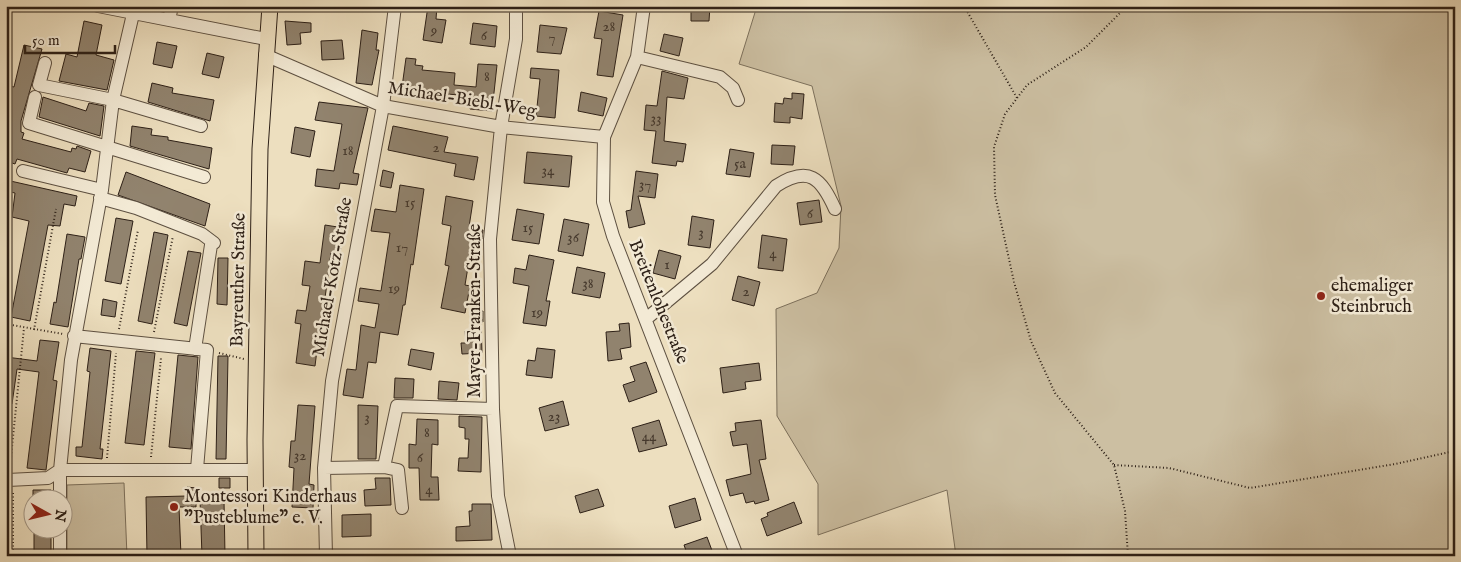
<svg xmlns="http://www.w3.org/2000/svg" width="1461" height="562" font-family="'IM FELL English',serif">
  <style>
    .green { fill: #ccbfa2; stroke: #7c705c }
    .building { fill: #91836e; stroke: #2d2017 }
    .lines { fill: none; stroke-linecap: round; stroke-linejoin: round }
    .minor-casing { stroke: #5d5041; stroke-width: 14 }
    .major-casing { stroke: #2d2017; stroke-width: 17 }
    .path { stroke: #2d2017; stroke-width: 2; stroke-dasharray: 1 2.5; stroke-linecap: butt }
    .minor { stroke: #f3ead5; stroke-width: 12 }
    .major { stroke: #eddfbf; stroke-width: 15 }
    .poi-dot { fill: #8f2418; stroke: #f3ead5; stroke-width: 2 }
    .labels { text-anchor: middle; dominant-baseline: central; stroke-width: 5; stroke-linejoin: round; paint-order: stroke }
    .number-label { font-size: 15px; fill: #46392d }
    .street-label { font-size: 18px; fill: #2d2017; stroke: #f3ead5 }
    .poi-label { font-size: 18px; fill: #2d2017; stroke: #f3ead5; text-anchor: start }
  </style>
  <rect width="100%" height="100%" fill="#eddfbf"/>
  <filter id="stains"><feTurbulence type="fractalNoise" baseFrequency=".004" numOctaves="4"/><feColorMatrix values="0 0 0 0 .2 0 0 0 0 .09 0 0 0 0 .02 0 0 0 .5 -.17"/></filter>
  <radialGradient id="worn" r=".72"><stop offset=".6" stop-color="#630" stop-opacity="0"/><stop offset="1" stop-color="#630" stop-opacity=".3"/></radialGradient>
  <!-- green -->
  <path class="green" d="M757,6H1455V556H956L947,490L818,535V484L777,416L776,309L817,293L839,248L841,206L812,86L739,64Z
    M124,483L127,556H67V485Z"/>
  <!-- building -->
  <path class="building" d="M428,6H437L436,19L446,20L442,43L423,40Z
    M691,6H710L709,21H691Z
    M599,11L623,15L613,77L597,75L602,39L594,38Z
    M84,21L102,25L96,55L114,60L107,90L59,81L66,54L77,57Z
    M285,21L311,23V32L300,33L301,44L287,45Z
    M473,23L497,26L495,47L470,44Z
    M540,25L567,28L561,54L537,52Z
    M362,30L378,33L376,50H379L372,85L356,83Z
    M664,34L683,38L679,56L660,51Z
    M342,40L344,59L322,60L321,41Z
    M157,42L177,46L172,68L153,64Z
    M24,45L42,49L21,121V132L24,133L22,139L71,152L72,148L76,149L77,146L91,151L85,172L69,168L67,173L17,159L15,164L6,161V101L10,86L14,87Z
    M207,53L224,57L219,78L202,74Z
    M406,58L416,59L415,65L423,66L422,70L455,73L454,85L476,87L478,64L497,65L492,111L470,109L471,96L435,93V91L402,87Z
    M531,68L559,70L555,118L536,116L540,79L530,78Z
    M662,71L688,78L684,99L667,97L664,141L686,144L683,162L677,161L676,166L652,163L656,131L644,130L646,105L657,106Z
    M152,83L173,88L172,93L214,100L210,121L148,102Z
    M581,92L607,98L603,116L578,111Z
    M792,93L804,94L802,119L790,117V123L774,122L775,103L783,104L784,98L792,99Z
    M43,97L86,111L89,103L104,106L100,136L39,117Z
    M319,102L368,108L353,173L359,174L357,185L340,183L339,189L315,186L317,169L334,171L342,124L315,120Z
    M132,126L152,129L151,135L168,137V140L212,148L209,169L130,146Z
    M393,126L448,137L444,152L478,157L474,180L454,176L456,164L388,150Z
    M295,127L315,131L310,157L291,153Z
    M772,145L795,146L793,165L771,164Z
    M730,149L754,153L750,177L726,174Z
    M527,152L572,156L569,187L524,183Z
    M383,170L394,173L391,188L380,186Z
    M636,171L658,174L655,198L638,196L645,224L629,228L626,211L631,210Z
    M126,172L210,204L205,226L118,195Z
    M6,180L77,196L75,206L64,204L60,226L48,225L30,321L11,317L29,221L12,217L15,193L6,191Z
    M400,185L424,189L413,265L411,264L405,305H403L398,335L380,332L376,363L368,362L363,398L343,395L347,369L356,370L361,325L375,328L379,304L358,301L360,288L381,291L390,233L371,231L375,209L396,212Z
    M446,196L473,201L469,227L483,230L482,239L473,237L465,285L470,286L465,313L441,308L449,266L445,265L451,226L442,224Z
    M819,200L822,222L800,225L797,203Z
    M517,209L544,214L539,244L512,240Z
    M692,216L714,220L710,248L688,245Z
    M116,218L133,221L121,284L105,281Z
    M564,219L589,224L583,256L558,251Z
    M325,225L344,228L340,254L331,253L323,313L327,314L325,327L320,326L315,366L296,363L301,324L295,323L297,310L306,311L310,286L302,285L305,261L320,263Z
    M154,232L168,235L152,324L138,321Z
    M67,234L85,237L81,259H79L68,327L50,324L54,302L56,303Z
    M762,235L787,239L783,271L758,268Z
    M659,250L681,256L675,279L653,273Z
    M188,251L201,253L187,326L174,323Z
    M529,255L554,260L546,301H550L546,326L523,323L529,286L513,283L515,268L526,270Z
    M218,258H228L227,305L217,304Z
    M577,267L605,273L600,298L572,293Z
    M738,276L760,282L754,306L732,300Z
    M103,299L117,302L115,317L101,315Z
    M476,310L483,311V322L481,321L482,353L462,354L461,343H466L465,331H472Z
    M629,323L631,347L620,349L622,359L608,361L606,332L620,331L619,324Z
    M40,340L59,342L53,380L57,381L46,470L27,468L39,372L17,369L12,404H6V357L37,361Z
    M90,348L111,351L100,449H103L102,459L76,456V447H82L90,372L87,371Z
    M537,348L555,350L552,378L526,375L528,360L535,361Z
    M411,349L434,353L431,370L408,365Z
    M136,351L155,353L144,445L125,443Z
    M178,355L198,357L191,449L169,447Z
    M218,356H228L226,459H216Z
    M646,362L657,392L629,402L623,385L635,381L630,367Z
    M759,363L761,380L745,382L746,389L723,393L720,368Z
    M395,378L414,379L413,398H394Z
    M439,381L459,383L457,400L438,399Z
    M563,401L569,425L545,431L539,408Z
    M298,405L315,406L309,484L314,485L313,508L292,507L294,468L289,467L291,441H295Z
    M358,405L378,406L376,459H358Z
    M459,416L482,417L481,472L458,471L459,458H468L469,439H465V428L459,427Z
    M417,419L438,420V445L432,444L431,477H438L439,500H420L419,468H409V444L416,445Z
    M659,420L667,445L639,452L632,428Z
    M761,420L766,459L759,460L769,500L755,504L754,501L746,503L743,493L730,496L726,480L751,474L747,444L733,446L730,432L736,431L735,423Z
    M219,478H230V488H219Z
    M375,478H390L391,505L365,506L364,490L376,489Z
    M187,487L196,488V507H179L181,556H147L146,497L187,496Z
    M598,489L604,506L580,513L575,496Z
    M33,490H51V500H33Z
    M695,498L701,520L675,528L669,506Z
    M200,499L224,500L225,556H202Z
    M794,502L802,523L767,536L761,519L768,516L767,513Z
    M472,504H491L492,540L456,541V527L470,526L469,511H472Z
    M371,514V536L342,537V515Z
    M34,530H51V554H34Z
    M707,537L714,556H688L684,545Z"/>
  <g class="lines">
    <!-- minor casing -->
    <g class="minor-casing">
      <path id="minor" d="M98,6L266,39
        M644,6L637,57L604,137L603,202L613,236L737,556
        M169,20L172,6
        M265,55L383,106L501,127L604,137
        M637,57L720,77L733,88L738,100
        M45,63L39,85L113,100L201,126
        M35,97L29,123L204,177
        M23,171L102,190
        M100,198L136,208L202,234L214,243
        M646,319L712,264L776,186C809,165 821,178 835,209
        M74,336L207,350L197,469
        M195,349L211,245
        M384,467L398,470L402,508
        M324,468L384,467L397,406L493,409
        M8,480L48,478L60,470H255
        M60,500V470L71,360L102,190L113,100L133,14
        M60,530V556
        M326,556L324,468L332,381L383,106L395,6
        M510,556L498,496L493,409L490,239L501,127L516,39V6"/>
    </g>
    <!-- major casing -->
    <g class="major-casing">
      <path id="major" d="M256,556L255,440L260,149L270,6"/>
    </g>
    <!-- path -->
    <path class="path" d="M964,6L1017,98
      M1127,6L1086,47L1027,85L1005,114L994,147L995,195L1014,282L1031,341L1055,393L1114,465L1125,511L1128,556
      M6,22L11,6
      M6,198H7
      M6,242V266
      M6,324L63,334
      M119,329L138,230
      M34,330L56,209
      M154,332L173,236
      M219,353L244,359
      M151,457L161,358
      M107,458L116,353
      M1114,465L1169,468L1250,488L1395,464L1455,451
      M10,467L24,328
      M13,493V556"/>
    <!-- minor -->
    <use href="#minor" class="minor"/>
    <!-- major -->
    <use href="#major" class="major"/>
  </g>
  <!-- markers -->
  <g class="poi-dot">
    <circle cx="1321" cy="296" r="5"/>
    <circle cx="174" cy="507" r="5"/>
  </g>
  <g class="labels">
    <!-- number labels -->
    <g class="number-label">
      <text x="609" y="26">28</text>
      <text x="434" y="30">9</text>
      <text x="484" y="35">6</text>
      <text x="552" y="37">7</text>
      <text x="487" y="76">8</text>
      <text x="656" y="118">33</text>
      <text x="436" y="147">2</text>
      <text x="348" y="150">18</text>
      <text x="740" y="163">5a</text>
      <text x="548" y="170">34</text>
      <text x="645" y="184">37</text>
      <text x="410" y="202">15</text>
      <text x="810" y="213">6</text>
      <text x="528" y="227">15</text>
      <text x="701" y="232">3</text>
      <text x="573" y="237">36</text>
      <text x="402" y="247">17</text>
      <text x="773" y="253">4</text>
      <text x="667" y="264">1</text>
      <text x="588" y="283">38</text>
      <text x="394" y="288">19</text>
      <text x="746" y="291">2</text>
      <text x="537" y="312">19</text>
      <text x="554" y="416">23</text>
      <text x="367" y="417">3</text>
      <text x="427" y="432">8</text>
      <text x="649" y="436">44</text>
      <text x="300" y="455">32</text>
      <text x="420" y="457">6</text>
      <text x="429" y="489">4</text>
    </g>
    <!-- street labels -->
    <g class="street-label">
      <text transform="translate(462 100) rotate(9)">Michael-Biebl-Weg</text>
      <text transform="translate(333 277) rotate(-80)">Michael-Kotz-Straße</text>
      <text transform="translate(239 280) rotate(-89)">Bayreuther Straße</text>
      <text transform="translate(658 302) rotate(68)">Breitenlohestraße</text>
      <text transform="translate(475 311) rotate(-90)">Mayer-Franken-Straße</text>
    </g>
    <!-- poi labels -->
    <g class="poi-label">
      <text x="1331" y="286">ehemaliger<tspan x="1331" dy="21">Steinbruch</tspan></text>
      <text x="184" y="497">Montessori Kinderhaus<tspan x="184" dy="21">"Pusteblume" e. V.</tspan></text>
    </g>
  </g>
  <!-- margin -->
  <rect width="1461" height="562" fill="none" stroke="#eddfbf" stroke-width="25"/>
  <rect x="8" y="8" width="1446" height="547" fill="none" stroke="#2d2017" stroke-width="2.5"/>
  <rect x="12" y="12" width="1436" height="537" fill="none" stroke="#2d2017"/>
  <!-- north arrow -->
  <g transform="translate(48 514) rotate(98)"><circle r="24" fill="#f3ead5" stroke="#a49989"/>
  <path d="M0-4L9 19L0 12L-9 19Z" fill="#8f2418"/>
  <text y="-8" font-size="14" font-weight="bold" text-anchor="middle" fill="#2d2017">N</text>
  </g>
  <!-- scale -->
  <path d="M25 45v8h90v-8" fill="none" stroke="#2d2017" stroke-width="2.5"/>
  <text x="32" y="45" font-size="15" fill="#2d2017" stroke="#f3ead5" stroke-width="4" paint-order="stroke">50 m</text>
  <rect width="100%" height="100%" filter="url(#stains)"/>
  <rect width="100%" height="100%" fill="url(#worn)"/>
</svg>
